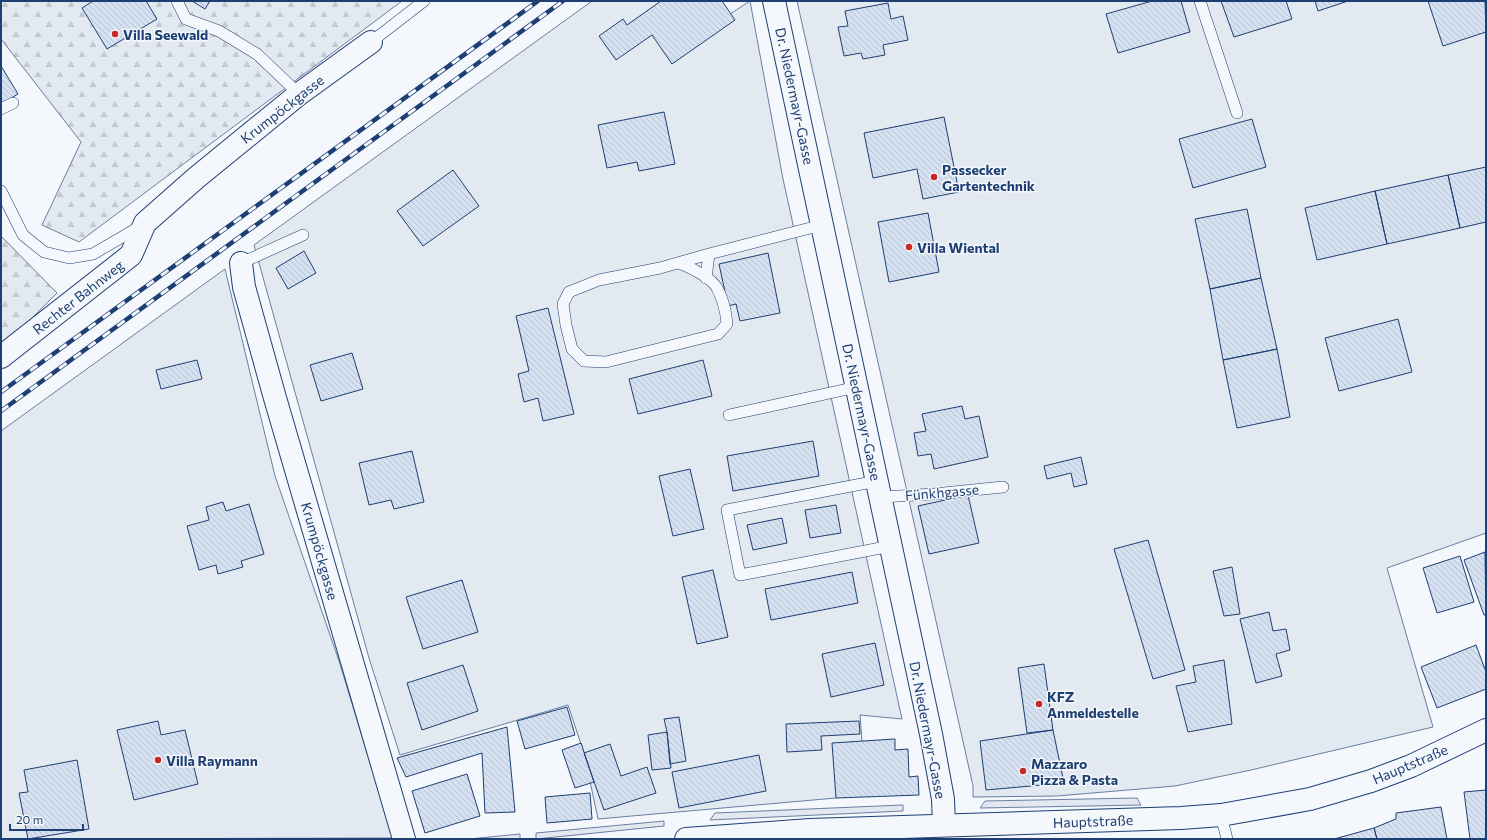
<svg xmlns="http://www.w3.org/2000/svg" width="1487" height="840" font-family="Commissioner,sans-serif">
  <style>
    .green { fill: #e3e9f0; stroke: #687fa3 }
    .forest { fill: url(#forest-firs); stroke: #687fa3 }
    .parking { fill: #e3e8f0; stroke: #687fa3 }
    .building { fill: url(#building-back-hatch); stroke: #1d3f73 }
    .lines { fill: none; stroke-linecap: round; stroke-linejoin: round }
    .service-casing { stroke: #1d3f73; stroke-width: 12 }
    .minor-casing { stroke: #1d3f73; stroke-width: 24 }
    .primary-casing { stroke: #1d3f73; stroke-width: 24 }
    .service { stroke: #f4f7fb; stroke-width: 11 }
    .minor { stroke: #f4f7fb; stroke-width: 22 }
    .primary { stroke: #f4f7fb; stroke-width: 22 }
    .rail-casing { stroke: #1d3f73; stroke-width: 4.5 }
    .rail { stroke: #f4f7fb; stroke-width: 3; stroke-dasharray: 9; stroke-linecap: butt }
    .poi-dot { fill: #c62828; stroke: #f4f7fb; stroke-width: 1.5 }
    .labels { text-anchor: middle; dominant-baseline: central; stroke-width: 3; stroke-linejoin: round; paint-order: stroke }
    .poi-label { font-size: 14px; font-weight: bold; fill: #1d3f73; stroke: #f4f7fb; text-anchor: start }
    .street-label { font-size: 14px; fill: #1d3f73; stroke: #f4f7fb }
  </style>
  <defs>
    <pattern id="forest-firs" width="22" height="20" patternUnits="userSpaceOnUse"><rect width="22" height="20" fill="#e3e9f0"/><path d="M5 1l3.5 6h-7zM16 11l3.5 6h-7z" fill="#c2c9d1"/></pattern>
    <pattern id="building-back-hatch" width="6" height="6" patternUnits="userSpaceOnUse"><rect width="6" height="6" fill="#d5e0f0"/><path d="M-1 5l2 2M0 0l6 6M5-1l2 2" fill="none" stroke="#b6c1d1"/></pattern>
  </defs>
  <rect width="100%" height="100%" fill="#f4f7fb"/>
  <!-- green -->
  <path class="green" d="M592,1H716L727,16L750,1L783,179L902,719L860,715L862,741L836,798L598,819L584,753L568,705L400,755L369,658L254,245Z
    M797,1H1486V533L1387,568L1433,727L1251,770L1175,786L1057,796L973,797V786Z
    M225,269L275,476L339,661L393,838L1,839V431Z"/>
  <!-- forest -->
  <path class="forest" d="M1,1H402L79,242L42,225L81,142L1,39Z
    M1,236L57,293L3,347L1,345Z"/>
  <!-- parking -->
  <path class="parking" d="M1137,798L1141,805L980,808L985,801Z
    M903,805V811L710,820L715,813Z
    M664,821V826L536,839V833Z
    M520,834V839H469Z"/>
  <!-- building -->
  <path class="building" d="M93,1H146L157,19L107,49L82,8Z
    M192,1H210L205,9Z
    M661,1H722L735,20L672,64L652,35L616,60L599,36L623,19L627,25Z
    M1152,1H1181L1190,32L1118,53L1106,14Z
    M1221,1H1286L1292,19L1234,37Z
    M1315,1H1348L1318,11Z
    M1428,1H1485L1486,32L1443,46Z
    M888,3L891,19L903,16L908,40L883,45L885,55L863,59L861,53L844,56L838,27L848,26L845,11Z
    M1,66L18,94L1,104Z
    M664,112L675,164L639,171L637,162L607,168L598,125Z
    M944,117L959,192L923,199L917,169L873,178L864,133Z
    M1252,119L1266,167L1193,188L1179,139Z
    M1486,167V222L1460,228L1448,175Z
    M453,170L479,206L423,246L397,211Z
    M1448,175L1460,228L1387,244L1375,191Z
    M1375,191L1387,244L1317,260L1305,208Z
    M1247,209L1261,278L1210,289L1195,219Z
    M928,213L939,272L889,282L878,222Z
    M304,251L316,273L288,289L276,268Z
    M768,253L780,313L740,321L736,304L728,306L719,264Z
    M1261,278L1277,349L1223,360L1210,289Z
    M548,308L574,414L543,421L538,398L524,402L518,374L529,371L516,316Z
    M1398,319L1412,372L1339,391L1325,338Z
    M1277,349L1290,417L1237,428L1223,360Z
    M352,353L363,389L321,401L310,365Z
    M197,360L202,379L161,389L156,370Z
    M703,360L712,396L638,414L629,379Z
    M962,406L965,419L979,416L988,457L934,469L931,454L918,456L914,433L926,431L922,414Z
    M813,441L819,476L733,491L727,456Z
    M412,451L424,502L394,509L391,500L369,505L359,463Z
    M1081,457L1087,484L1074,487L1071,473L1047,479L1044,466Z
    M690,469L704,529L673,536L659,476Z
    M968,495L979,543L929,554L918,506Z
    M223,502L226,511L249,504L264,554L241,561L243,567L218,574L216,565L199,570L187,526L209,520L206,507Z
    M836,505L841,533L810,538L805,510Z
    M782,518L787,543L753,550L747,525Z
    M1148,540L1185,670L1153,679L1114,549Z
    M1485,552L1486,615H1484L1464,560Z
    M1460,556L1474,602L1437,613L1423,568Z
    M1232,567L1240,614L1224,616L1213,571Z
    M713,570L728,637L697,644L682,577Z
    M852,572L858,603L771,620L765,589Z
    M462,580L478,632L423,649L406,597Z
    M1269,612L1273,631L1286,629L1290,650L1276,654L1282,676L1256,683L1240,619Z
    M875,643L884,685L831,697L822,654Z
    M1476,645L1486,672V689L1437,708L1421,667Z
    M1224,660L1232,724L1188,732L1176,686L1196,682L1193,666Z
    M1044,664L1053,730L1027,733L1018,668Z
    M463,665L478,711L422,730L407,683Z
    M567,707L575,735L525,749L517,721Z
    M679,717L686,761L670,764L667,732L664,719Z
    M158,721L161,735L185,730L198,784L134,800L117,730Z
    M859,721L860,734L821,736L822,750L787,752L786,724Z
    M507,727L515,812L485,813L482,753L406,777L397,758Z
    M1053,730L1064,783L986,790L980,741Z
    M667,732L671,768L652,770L648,735Z
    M895,739V750L908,749L909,777L918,776L919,795L836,798L832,743Z
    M581,743L594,782L575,788L562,750Z
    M610,744L621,776L647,767L656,793L604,810L584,753Z
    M759,755L766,791L679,808L672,772Z
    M77,760L89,829L28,839L19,793L28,792L24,770Z
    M467,774L480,816L425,833L412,791Z
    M1486,790V839H1470L1464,792Z
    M590,793L592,819L547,823L545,797Z
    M1441,807L1447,839H1377L1374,828L1396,819V813Z
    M1374,828L1377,839H1334Z"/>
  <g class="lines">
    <!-- service casing -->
    <g class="service-casing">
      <path id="service" d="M177,1L186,19L219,31L257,54L299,94
        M1200,1L1237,113
        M371,42L424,1
        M1,109L13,103
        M1,191L23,235L44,252L69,258L93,254L141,226
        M241,263L303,235
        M678,263C688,266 712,278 717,288C723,299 726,312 727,324L718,334L606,362L584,361L572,349L566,325L563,304L569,292L599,280L660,268L709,254L822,225
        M706,278L709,254
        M729,415L857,387
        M877,481L727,510L740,575L891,546
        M881,497L934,494L1003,487
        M1221,815L1227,839"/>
    </g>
    <!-- minor casing -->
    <g class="minor-casing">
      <path id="minor" d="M774,1L931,734L943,799L944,825
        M241,263L244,287L275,398L404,839
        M1,357L131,255L145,223L196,178L299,94L371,42"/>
    </g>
    <!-- primary casing -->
    <g class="primary-casing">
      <path id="primary" d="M686,839L810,830L1181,818L1221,815L1310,799L1371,781L1411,766L1486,730"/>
    </g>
    <!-- service -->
    <use href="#service" class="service"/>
    <!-- minor -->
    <use href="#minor" class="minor"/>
    <!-- primary -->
    <use href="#primary" class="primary"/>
    <!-- rail casing -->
    <g class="rail-casing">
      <path id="rail" d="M1,392L538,1
        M1,411L563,1"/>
    </g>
    <!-- rail -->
    <use href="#rail" class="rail"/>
  </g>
  <!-- markers -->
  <g class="poi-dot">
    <circle cx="115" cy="34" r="4"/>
    <circle cx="934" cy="177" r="4"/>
    <circle cx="909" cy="247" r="4"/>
    <circle cx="1039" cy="704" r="4"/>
    <circle cx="158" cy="760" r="4"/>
    <circle cx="1023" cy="771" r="4"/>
  </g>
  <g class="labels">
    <!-- poi labels -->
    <g class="poi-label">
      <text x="123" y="34">Villa Seewald</text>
      <text x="942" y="169">Passecker<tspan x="942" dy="16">Gartentechnik</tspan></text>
      <text x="917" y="247">Villa Wiental</text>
      <text x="1047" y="696">KFZ<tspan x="1047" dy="16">Anmeldestelle</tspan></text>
      <text x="166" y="760">Villa Raymann</text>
      <text x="1031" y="763">Mazzaro<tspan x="1031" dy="16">Pizza &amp; Pasta</tspan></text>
    </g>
    <!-- street labels -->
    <g class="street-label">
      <text transform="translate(795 96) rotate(78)">Dr. Niedermayr-Gasse</text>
      <text transform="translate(282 109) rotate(-38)">Krumpöckgasse</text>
      <text transform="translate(78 297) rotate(-38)">Rechter Bahnweg</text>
      <text transform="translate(862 412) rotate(78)">Dr. Niedermayr-Gasse</text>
      <text transform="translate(942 492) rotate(-5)">Fünkhgasse</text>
      <text transform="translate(320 551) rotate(74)">Krumpöckgasse</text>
      <text transform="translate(928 730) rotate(79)">Dr. Niedermayr-Gasse</text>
      <text transform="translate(1410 764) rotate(-23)">Hauptstraße</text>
      <text transform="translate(1093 821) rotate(-2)">Hauptstraße</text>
    </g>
  </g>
  <!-- border -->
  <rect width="1487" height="840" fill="none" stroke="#1d3f73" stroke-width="4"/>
  <!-- scale -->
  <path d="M10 824v6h73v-6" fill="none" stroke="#1d3f73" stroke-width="2"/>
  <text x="16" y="824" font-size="12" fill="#1d3f73" stroke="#f4f7fb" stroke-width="3" paint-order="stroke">20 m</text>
</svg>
